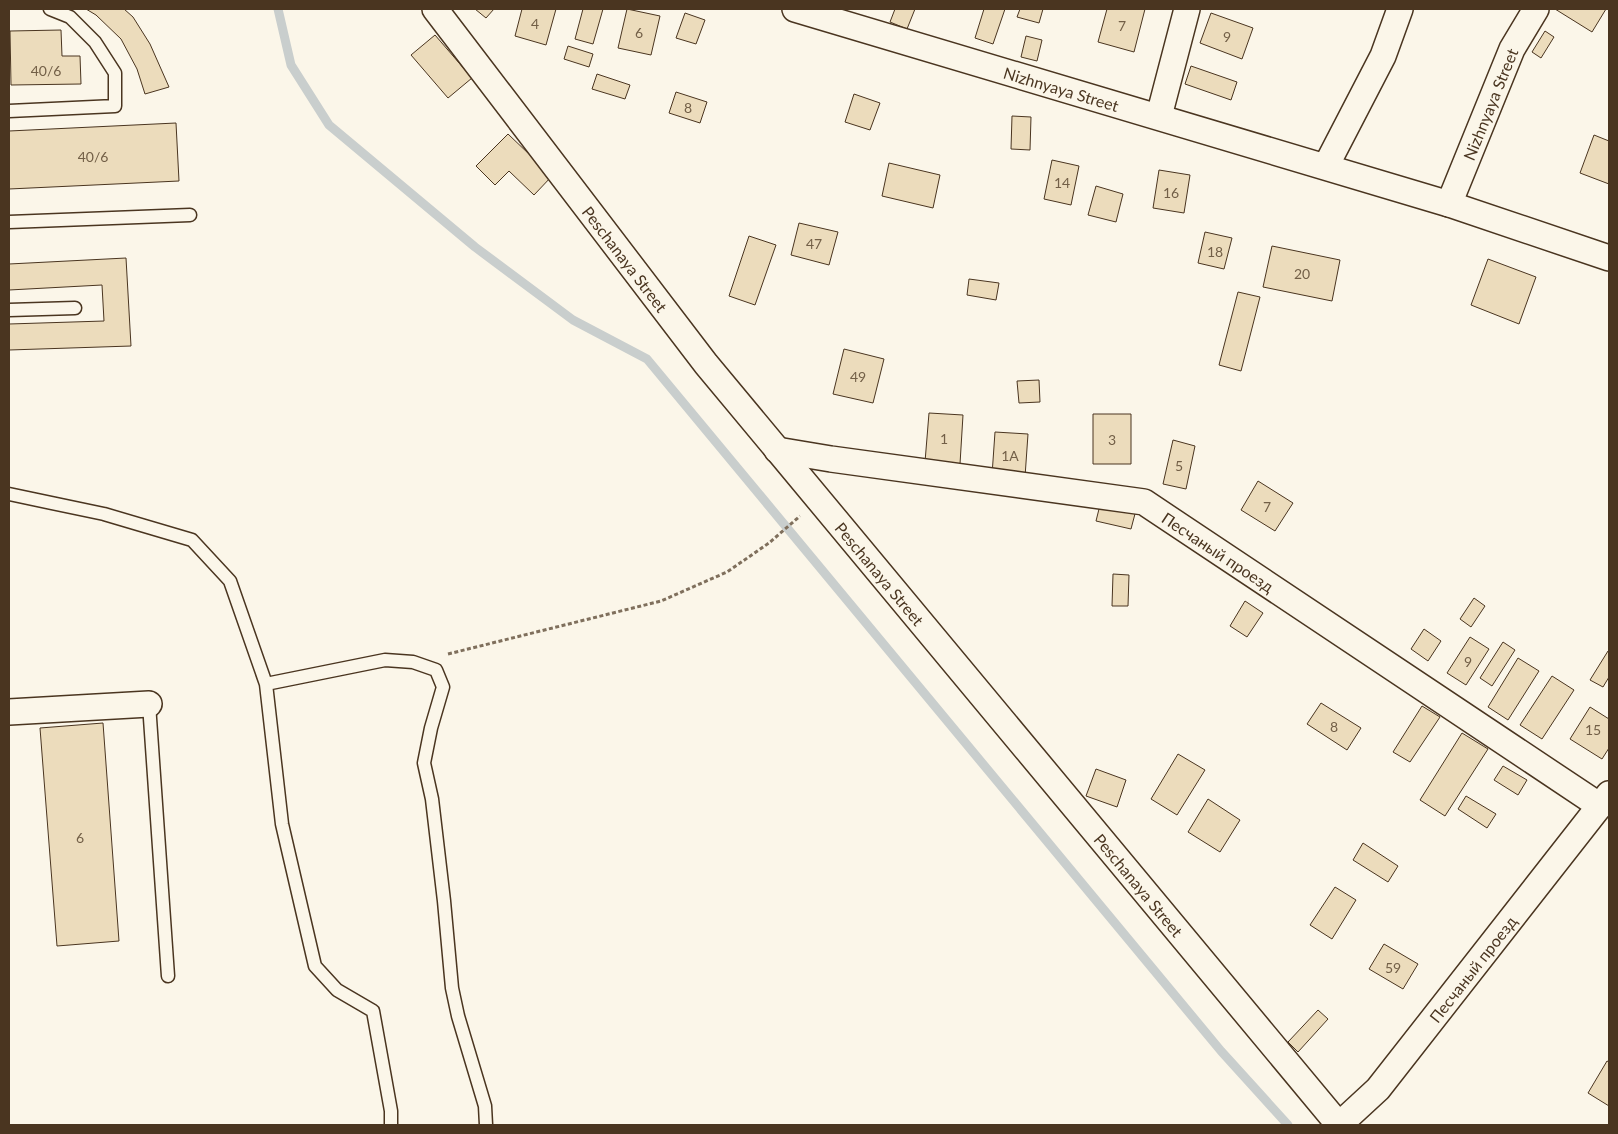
<svg xmlns="http://www.w3.org/2000/svg" width="1618" height="1134" font-family="Lato,sans-serif">
  <style>
    .lines { fill: none; stroke-linecap: round; stroke-linejoin: round }
    .stream { stroke: #c9cecd; stroke-width: 9 }
    .building { fill: #ecdcbc; stroke: #4a3520 }
    .service-casing { stroke: #4a3520; stroke-width: 15 }
    .minor-casing { stroke: #4a3520; stroke-width: 28 }
    .path { stroke: #7f6f5c; stroke-width: 3; stroke-dasharray: 4 2.5; stroke-linecap: butt }
    .service { stroke: #fbf6e9; stroke-width: 12 }
    .minor { stroke: #fbf6e9; stroke-width: 25 }
    .labels { text-anchor: middle; dominant-baseline: central; stroke-width: 4; stroke-linejoin: round; paint-order: stroke }
    .number-label { font-size: 14px; fill: #725f47 }
    .street-label { font-size: 16px; fill: #4a3520; stroke: #fbf6e9 }
  </style>
  <rect width="100%" height="100%" fill="#fbf6e9"/>
  <g class="lines">
    <!-- stream -->
    <path class="stream" d="M278,9L291,65L329,125L475,247L573,320L647,359L1221,1051L1288,1125"/>
  </g>
  <!-- building -->
  <path class="building" d="M86,9H124L133,17L150,44L169,87L145,94L137,69L121,39L96,15Z
    M475,9H494L486,18Z
    M522,9H556L546,45L515,36Z
    M583,9H603L593,44L575,39Z
    M627,9L660,16L651,55L618,48Z
    M895,9H915L907,29L890,22Z
    M984,9H1005L993,44L975,38Z
    M1020,9H1043L1039,23L1017,17Z
    M1107,9H1145L1134,52L1098,42Z
    M1555,9H1606L1592,32Z
    M685,13L705,20L696,44L676,38Z
    M1211,13L1253,28L1242,59L1200,43Z
    M61,30L62,56H80L81,84L11,85L10,31Z
    M1545,31L1554,37L1541,58L1532,52Z
    M435,35L472,78L448,98L411,55Z
    M1026,36L1042,40L1037,61L1021,57Z
    M568,46L593,54L589,67L564,59Z
    M1191,66L1237,82L1231,100L1185,84Z
    M597,74L630,85L625,99L592,89Z
    M676,92L707,102L700,123L669,113Z
    M854,94L880,103L870,130L845,122Z
    M1012,116L1031,117L1030,150L1011,149Z
    M176,123L179,181L9,189V131Z
    M508,134L552,176L534,195L509,171L495,185L476,166Z
    M1594,135L1609,141V184L1580,173Z
    M1052,160L1079,166L1071,205L1044,199Z
    M889,163L940,175L933,208L882,196Z
    M1159,170L1190,175L1184,213L1153,208Z
    M1096,186L1123,194L1116,222L1088,215Z
    M799,223L838,232L829,265L791,255Z
    M1205,232L1232,238L1224,269L1198,263Z
    M749,236L776,245L755,305L729,296Z
    M1272,246L1340,260L1332,301L1263,287Z
    M126,258L131,346L9,350V324L104,321L102,285L9,290V264Z
    M1488,259L1536,277L1519,324L1471,305Z
    M969,279L999,283L996,300L967,295Z
    M1238,292L1260,297L1241,371L1219,365Z
    M844,349L884,359L873,403L833,394Z
    M1039,380L1040,402L1019,403L1017,381Z
    M929,413L963,415L960,464L925,462Z
    M1093,414H1131V464H1093Z
    M995,432L1028,434L1025,477L992,475Z
    M1173,440L1195,446L1186,489L1163,484Z
    M1258,481L1293,503L1275,531L1241,510Z
    M1101,501L1136,510L1131,529L1096,521Z
    M1113,574L1129,575L1128,606H1112Z
    M1474,598L1485,606L1471,627L1460,619Z
    M1245,601L1263,613L1247,637L1230,626Z
    M1424,629L1441,641L1428,661L1411,649Z
    M1470,637L1489,649L1466,685L1447,673Z
    M1503,642L1515,650L1492,686L1480,678Z
    M1608,651L1609,652V677L1603,687L1590,680Z
    M1518,658L1539,671L1508,720L1488,707Z
    M1552,676L1574,690L1542,739L1520,725Z
    M1321,703L1361,728L1347,750L1307,724Z
    M1422,706L1440,717L1410,762L1393,752Z
    M1590,707L1609,719V748L1602,759L1570,739Z
    M103,723L119,941L57,946L40,728Z
    M1462,733L1488,749L1445,816L1420,800Z
    M1178,754L1205,770L1177,815L1151,799Z
    M1503,766L1527,780L1518,795L1494,780Z
    M1096,769L1126,780L1117,807L1086,796Z
    M1466,796L1496,814L1487,828L1458,809Z
    M1208,799L1240,820L1220,852L1188,832Z
    M1363,843L1398,866L1388,882L1353,860Z
    M1335,887L1356,900L1332,939L1310,925Z
    M1384,944L1418,964L1403,989L1369,969Z
    M1318,1010L1328,1019L1298,1052L1288,1042Z
    M1607,1061L1609,1062V1106L1588,1093Z"/>
  <g class="lines">
    <!-- service casing -->
    <g class="service-casing">
      <path id="service" d="M9,111L115,106V73L95,42L70,17L50,9
        M9,222L190,215
        M9,310L75,308
        M9,494L104,514L192,540L230,581L266,684
        M149,704L168,976
        M391,1125V1111L373,1011L337,990L315,966L282,824L266,684L385,660L413,662L436,670L443,687L431,728L424,763L432,799L444,901L452,988L458,1016L485,1106L486,1125"/>
    </g>
    <!-- minor casing -->
    <g class="minor-casing">
      <g id="minor">
        <path id="s1" d="M435,9L706,364L1339,1125"/>
        <path id="s2" d="M795,9L1449,204L1609,258"/>
        <path d="M1159,116L1187,9"/>
        <path d="M1326,166L1383,56L1400,9"/>
        <path id="s3" d="M1449,204L1512,49L1536,9"/>
        <path id="s4" d="M777,450L831,459L1144,502L1600,806"/>
        <path d="M9,712L149,704"/>
        <path id="s5" d="M1339,1125L1378,1089L1609,794"/>
      </g>
    </g>
    <!-- path -->
    <path class="path" d="M448,654L661,601L727,572L769,543L800,516"/>
    <!-- service -->
    <use href="#service" class="service"/>
    <!-- minor -->
    <use href="#minor" class="minor"/>
  </g>
  <g class="labels">
    <!-- number labels -->
    <g class="number-label">
      <text x="535" y="23">4</text>
      <text x="1122" y="25">7</text>
      <text x="639" y="32">6</text>
      <text x="1227" y="36">9</text>
      <text x="46" y="70">40/6</text>
      <text x="688" y="107">8</text>
      <text x="93" y="156">40/6</text>
      <text x="1062" y="182">14</text>
      <text x="1171" y="192">16</text>
      <text x="814" y="243">47</text>
      <text x="1215" y="251">18</text>
      <text x="1302" y="273">20</text>
      <text x="858" y="376">49</text>
      <text x="944" y="438">1</text>
      <text x="1112" y="439">3</text>
      <text x="1010" y="455">1А</text>
      <text x="1179" y="465">5</text>
      <text x="1267" y="506">7</text>
      <text x="1468" y="661">9</text>
      <text x="1334" y="726">8</text>
      <text x="1593" y="729">15</text>
      <text x="80" y="837">6</text>
      <text x="1393" y="967">59</text>
    </g>
    <!-- street labels -->
    <g class="street-label">
      <text stroke="none"><textPath href="#s2" startOffset="278">Nizhnyaya Street</textPath></text>
      <text stroke="none"><textPath href="#s3" startOffset="108">Nizhnyaya Street</textPath></text>
      <text stroke="none"><textPath href="#s1" startOffset="314">Peschanaya Street</textPath></text>
      <text stroke="none"><textPath href="#s4" startOffset="460">Песчаный проезд</textPath></text>
      <text stroke="none"><textPath href="#s1" startOffset="719">Peschanaya Street</textPath></text>
      <text stroke="none"><textPath href="#s1" startOffset="1124">Peschanaya Street</textPath></text>
      <text stroke="none"><textPath href="#s5" startOffset="206">Песчаный проезд</textPath></text>
    </g>
  </g>
  <!-- border -->
  <rect width="1618" height="1134" fill="none" stroke="#4a3520" stroke-width="20"/>
</svg>
